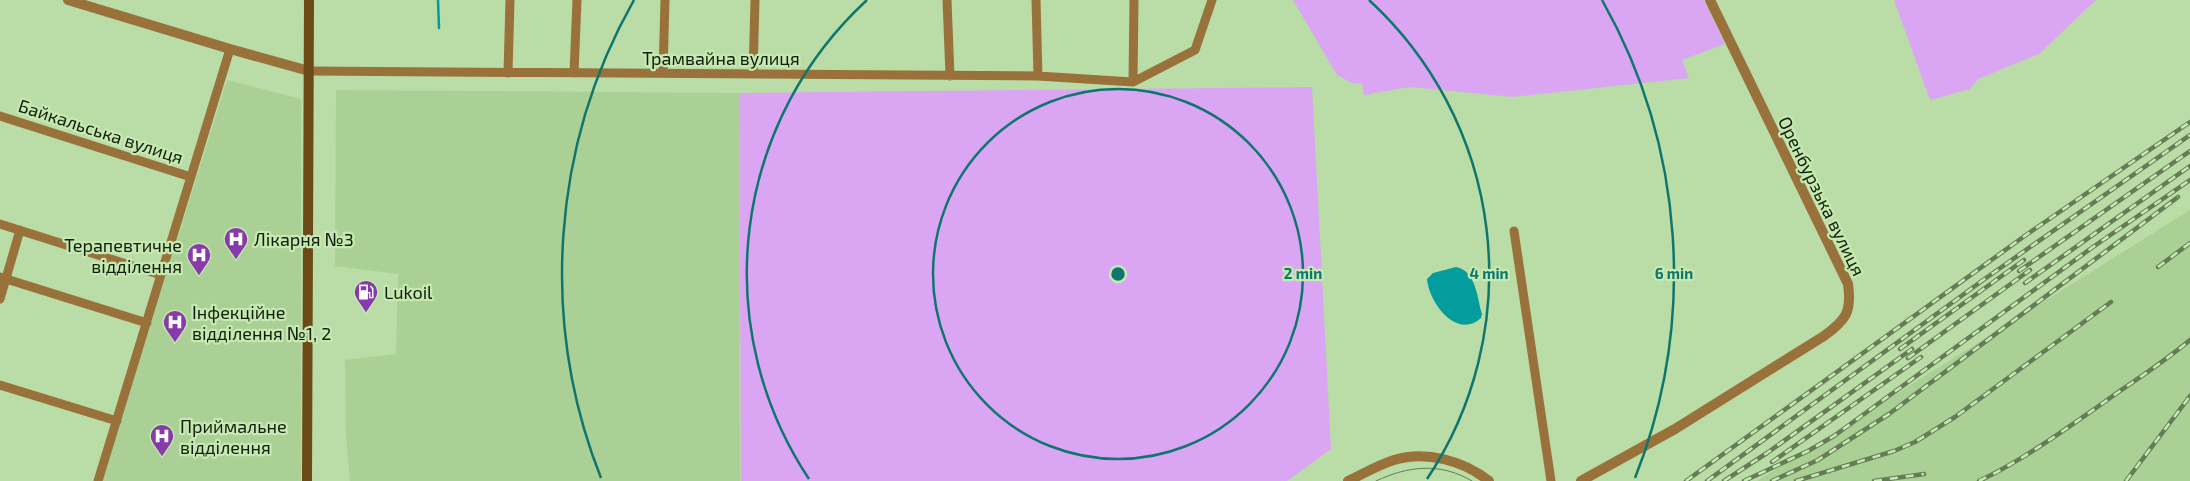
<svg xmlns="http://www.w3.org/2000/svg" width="2190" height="481" font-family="'Exo 2',sans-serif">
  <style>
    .built { fill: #abd095 }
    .green { fill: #daa6f4 }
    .water { fill: #029d9c }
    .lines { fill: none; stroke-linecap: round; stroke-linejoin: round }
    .stream { stroke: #029d9c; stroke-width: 2.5 }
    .minor { stroke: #99723b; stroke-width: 9 }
    .tertiary { stroke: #99723b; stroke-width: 10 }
    .secondary { stroke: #6b4a18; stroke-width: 10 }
    .tram { stroke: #657c57; stroke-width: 1 }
    .rail-casing { stroke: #657c57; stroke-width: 4.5 }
    .rail { stroke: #c6e9b2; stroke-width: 2.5; stroke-dasharray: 8; stroke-linecap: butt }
    .ring { fill: none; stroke: #0f766e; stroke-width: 2.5 }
    .labels { text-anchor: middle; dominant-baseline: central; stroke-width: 4.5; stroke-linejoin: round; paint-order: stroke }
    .street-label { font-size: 18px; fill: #101c08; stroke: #c6e9b2 }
    .poi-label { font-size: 18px; fill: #101c08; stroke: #c6e9b2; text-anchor: start }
    .centre { fill: #0f766e; stroke: #c6e9b2; stroke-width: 2.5 }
    .ring-label { font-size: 15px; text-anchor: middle; font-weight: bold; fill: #0f766e; stroke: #c6e9b2; stroke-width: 4.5; stroke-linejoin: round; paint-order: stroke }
  </style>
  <rect width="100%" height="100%" fill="#badca6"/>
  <!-- built -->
  <path class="built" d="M227,80L301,99V481H102Z
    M336,90L739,93L740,481H350L346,436L345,360L396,354L398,274L335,266Z
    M2190,210V481H1757Z"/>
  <!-- green -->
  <path class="green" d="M1293,0H1704L1725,44L1682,60L1689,78L1513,97L1410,87L1364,95L1362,84L1352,83L1337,75Z
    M1894,0H2096L2039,54L1978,79L1970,89L1930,100Z
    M1312,87L1331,449L1287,481H741L739,93Z"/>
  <!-- water -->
  <path class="water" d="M1456,267C1476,271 1477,297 1482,314L1481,318C1457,340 1429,303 1427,279L1433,273Z"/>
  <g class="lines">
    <!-- stream -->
    <path class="stream" d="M438,0L439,28"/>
    <!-- minor -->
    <path class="minor" d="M947,0L950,76
      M1036,0L1038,76
      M309,71L1038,76L1133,82
      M508,73L510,0
      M574,73L577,0
      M663,73L665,0
      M753,74L755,0
      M1133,82L1195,50L1212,0
      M1133,82L1134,0
      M0,116L191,177
      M0,224L161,275
      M1514,231L1551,481
      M0,277L147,323
      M0,299L20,230
      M0,385L117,421
      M98,481L230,49"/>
    <!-- tertiary -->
    <path class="tertiary" d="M68,0L230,49L309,71
      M1348,481C1363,474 1378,465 1394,460C1426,450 1464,461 1489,481
      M1581,481L1675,429L1824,336C1846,320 1852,312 1848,284L1710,0"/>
    <!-- secondary -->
    <path class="secondary" d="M307,481L309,0"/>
    <!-- tram -->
    <path class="tram" d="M1376,481C1408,466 1440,462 1472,481"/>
    <!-- rail casing -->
    <g class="rail-casing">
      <path id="rail" d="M2158,267L2190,243
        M2019,271L2190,151
        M2025,283L2190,166
        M1900,349L2024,260
        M1908,358L2030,270
        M1772,462L1921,357
        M1686,481L2026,235L2190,122
        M1707,481L1986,278L2190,135
        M1724,481L1767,453L1912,349
        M1744,481L1808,451L1834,436L2093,247L2190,180
        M1772,481L1818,460L1889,414L2178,197
        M1796,481L1894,451L1915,442L1955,417L2111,302
        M1874,481L1924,474
        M1979,481C2023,460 2063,431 2103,403C2132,382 2163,363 2190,340
        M2126,481L2190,396"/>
    </g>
    <!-- rail -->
    <use href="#rail" class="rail"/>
  </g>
  <!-- distance rings -->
  <g class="ring">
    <circle cx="1118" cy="274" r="185"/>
    <path d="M809 479A371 371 0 0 1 867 0M1369 0A371 371 0 0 1 1427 479"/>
    <path d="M601 478A556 556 0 0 1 634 0M1602 0A556 556 0 0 1 1635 478"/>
  </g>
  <!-- icons -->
  <defs>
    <g id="hospital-pin" transform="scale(1.25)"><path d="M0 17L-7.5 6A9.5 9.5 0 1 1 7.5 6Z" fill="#893aaa" stroke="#c6e9b2"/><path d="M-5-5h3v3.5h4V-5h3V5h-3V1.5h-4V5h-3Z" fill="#fff"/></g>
    <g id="fuel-pin" transform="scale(1.25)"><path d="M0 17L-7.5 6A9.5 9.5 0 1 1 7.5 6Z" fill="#893aaa" stroke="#c6e9b2"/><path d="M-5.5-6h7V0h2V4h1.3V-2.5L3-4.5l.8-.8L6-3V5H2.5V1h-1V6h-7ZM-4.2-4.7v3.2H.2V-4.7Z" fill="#fff"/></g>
  </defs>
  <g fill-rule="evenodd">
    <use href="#hospital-pin" x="236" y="239"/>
    <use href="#hospital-pin" x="199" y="255"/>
    <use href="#fuel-pin" x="366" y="292"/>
    <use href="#hospital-pin" x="175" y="322"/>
    <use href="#hospital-pin" x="162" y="436"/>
  </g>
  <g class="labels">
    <!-- street labels -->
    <g class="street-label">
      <text x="721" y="58">Трамвайна вулиця</text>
      <text transform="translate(101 131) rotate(18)">Байкальська вулиця</text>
      <text transform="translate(1822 196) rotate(64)">Оренбурзька вулиця</text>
    </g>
    <!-- poi labels -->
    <g class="poi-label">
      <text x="254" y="239">Лікарня №3</text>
      <text x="182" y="245" text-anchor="end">Терапевтичне<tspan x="182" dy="21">відділення</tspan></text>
      <text x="384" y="292">Lukoil</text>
      <text x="192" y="312">Інфекційне<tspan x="192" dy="21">відділення №1, 2</tspan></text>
      <text x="180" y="426">Приймальне<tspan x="180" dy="21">відділення</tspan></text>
    </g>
  </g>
  <circle cx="1118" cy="274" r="8" class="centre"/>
  <g class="ring-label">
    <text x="1303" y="279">2 min</text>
    <text x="1489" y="279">4 min</text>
    <text x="1674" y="279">6 min</text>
  </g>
</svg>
